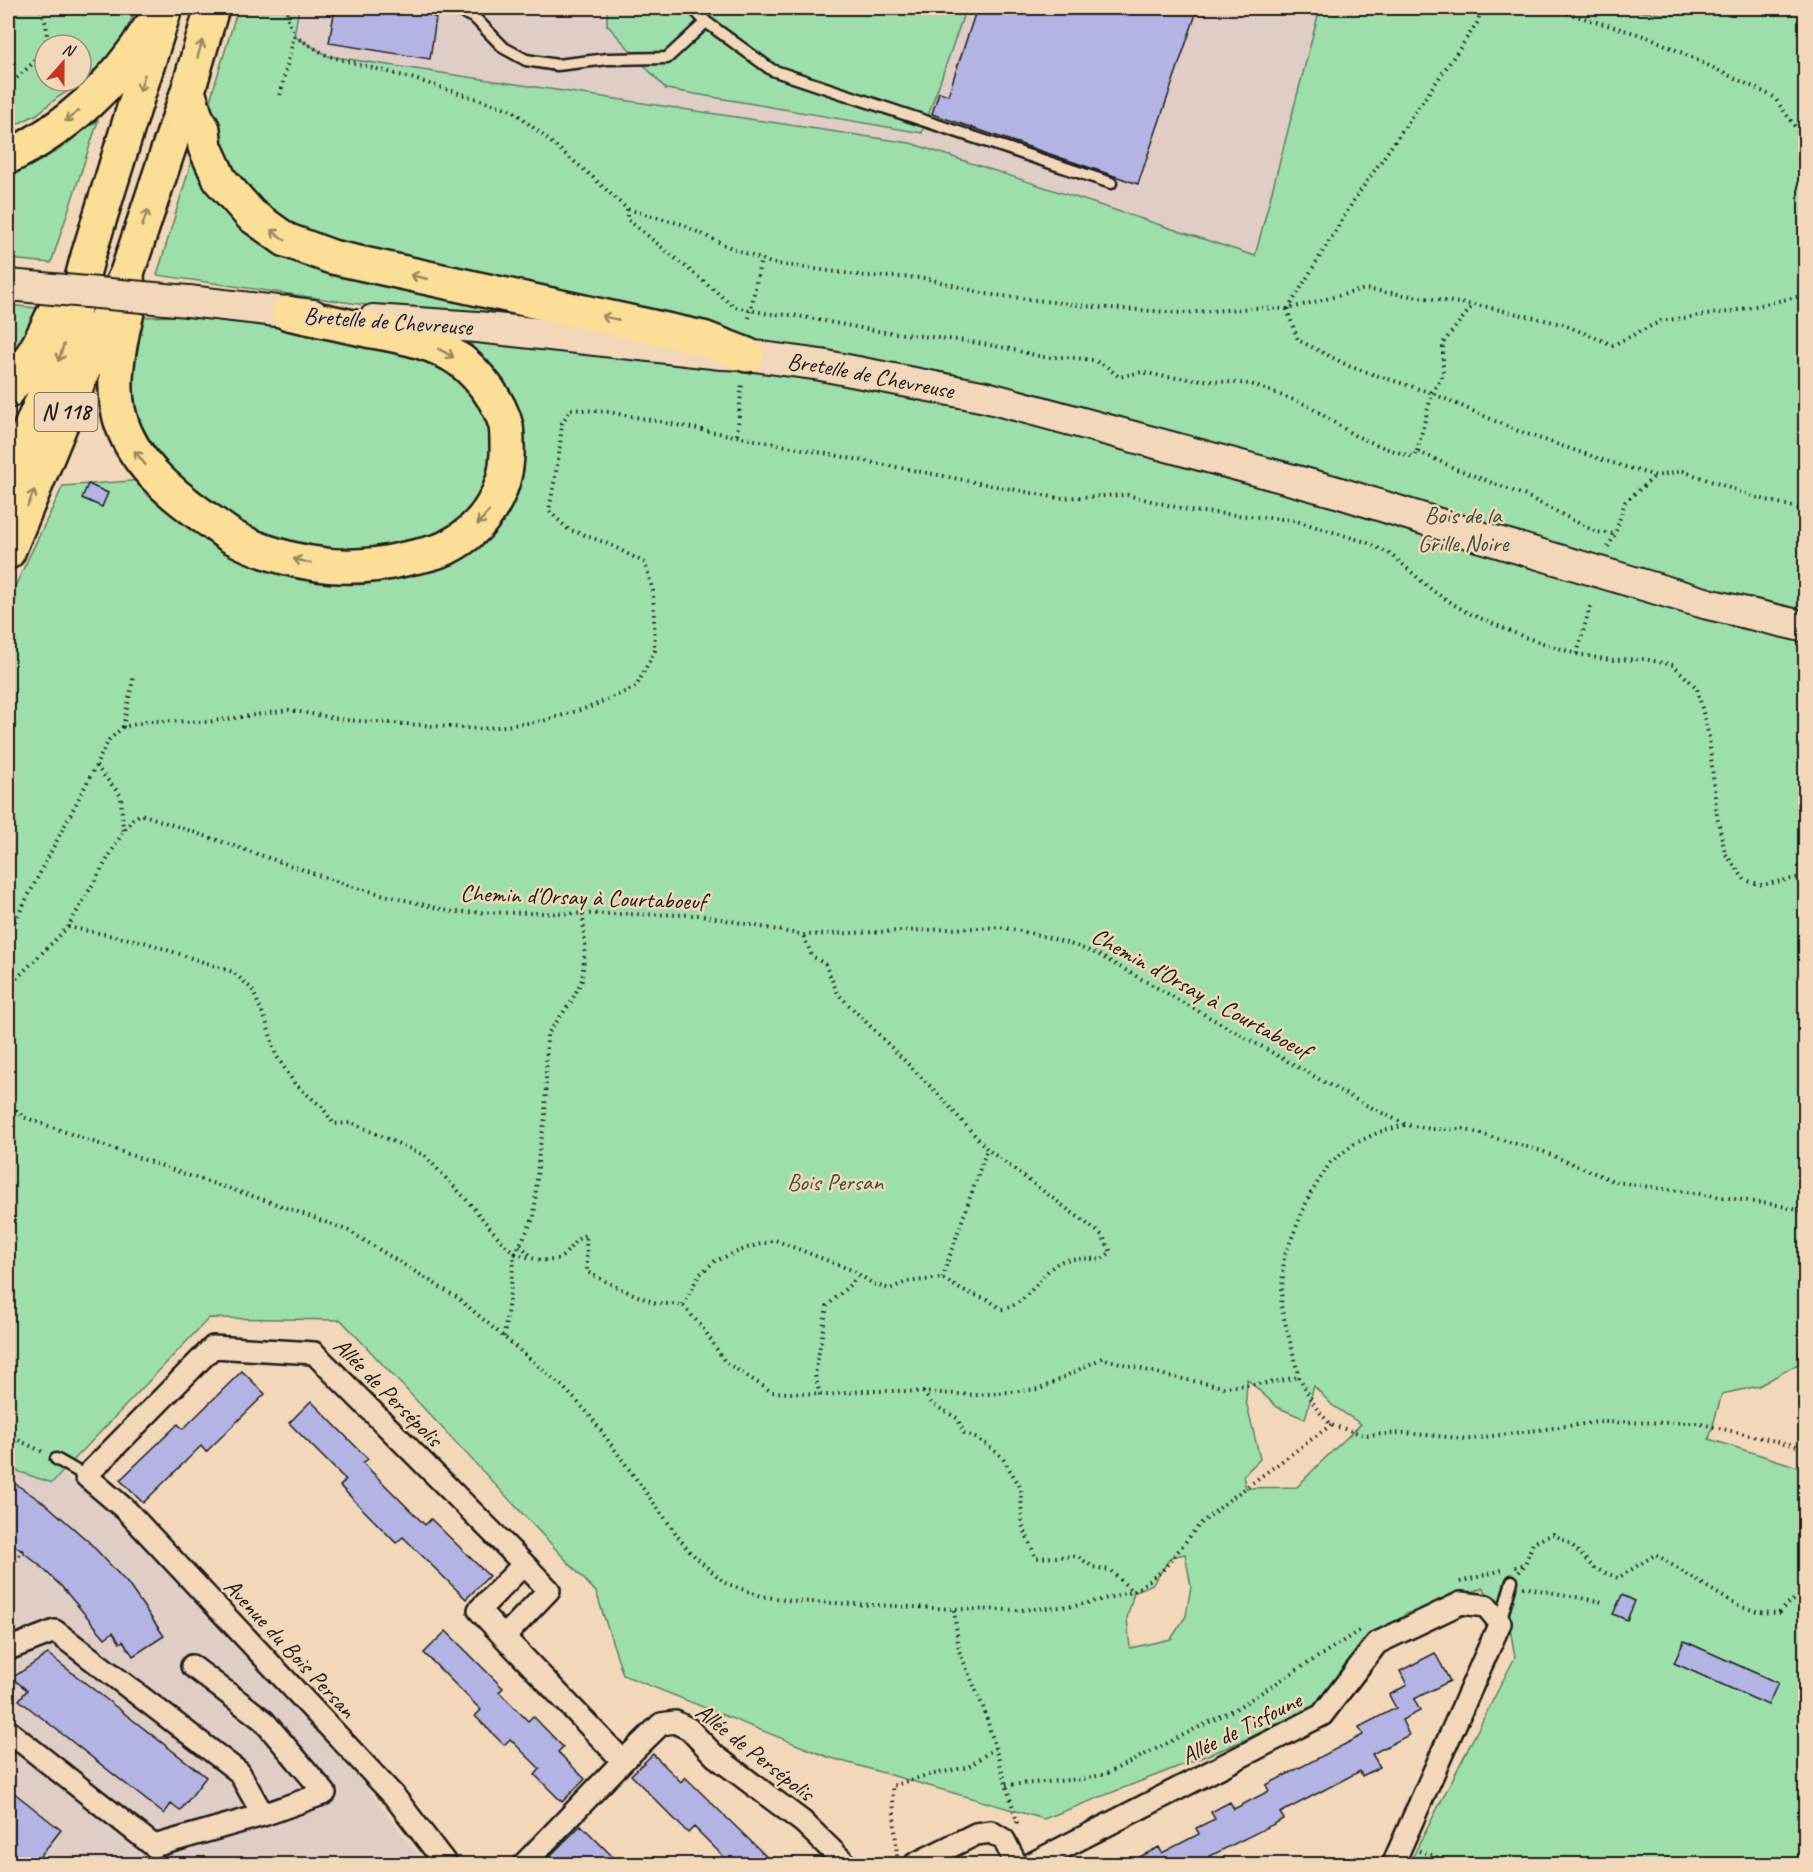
<svg xmlns="http://www.w3.org/2000/svg" width="1813" height="1872" font-family="Caveat,sans-serif">
  <style>
    .built { fill: #dfcdc6 }
    .green { fill: #9cdfab; stroke: #5c7e64; stroke-width: 1.5; fill-rule: evenodd }
    .building { fill: #b3b3e4; stroke: #1c1c1c; stroke-width: 1.5 }
    .lines { fill: none; stroke-linecap: round; stroke-linejoin: round }
    .service-casing { stroke: #1c1c1c; stroke-width: 15 }
    .minor-casing { stroke: #1c1c1c; stroke-width: 26 }
    .secondary-casing { stroke: #1c1c1c; stroke-width: 34 }
    .trunk-casing { stroke: #1c1c1c; stroke-width: 38 }
    .path { stroke: #1c1c1c; stroke-width: 4; stroke-dasharray: 1.5 4.5; stroke-linecap: butt }
    .service { stroke: #f2d8b9; stroke-width: 10 }
    .minor { stroke: #f2d8b9; stroke-width: 21 }
    .secondary { stroke: #f2d8b9; stroke-width: 30 }
    .trunk { stroke: #fcde96; stroke-width: 33 }
    .secondary-bridge-casing { stroke: #1c1c1c; stroke-width: 34; stroke-linecap: butt }
    .secondary-bridge { stroke: #f2d8b9; stroke-width: 30 }
    .oneway { stroke: #97875f }
    .labels { text-anchor: middle; dominant-baseline: central; stroke-width: 5; stroke-linejoin: round; paint-order: stroke }
    .shield { fill: #f2d8b9; stroke: #5c544b; stroke-width: 1.5 }
    .shield-label { font-size: 22px; font-weight: bold; fill: #1c1c1c }
    .street-label { font-size: 24px; fill: #1c1c1c; stroke: #f2d8b9 }
    .park-label { font-size: 24px; fill: #3c4d40; stroke: #f2d8b9 }
  </style>
  <rect width="100%" height="100%" fill="#f2d8b9"/>
  <filter id="ink" filterUnits="userSpaceOnUse"><feTurbulence type="fractalNoise" baseFrequency=".0167" numOctaves="2"/><feDisplacementMap in="SourceGraphic" scale="12" xChannelSelector="R" yChannelSelector="G"/><feConvolveMatrix kernelMatrix="1 2 1 2 8 2 1 2 1" color-interpolation-filters="sRGB"/></filter>
  <g filter="url(#ink)">
    <!-- built -->
    <path class="built" d="M299,8H1320L1255,256L910,143L328,56L294,36Z
      M8,1468L52,1483L61,1472L112,1514L361,1780L425,1864H8Z"/>
    <!-- green -->
    <path class="green" d="M8,8H137L124,34L107,59L87,79L57,98L37,114L8,129ZM45,45H81V81H45Z
      M238,8H299L294,36L328,56L910,143L1255,256L1320,8H1623L1642,12L1674,15L1740,8H1805V1360L1759,1386L1722,1394L1709,1439L1805,1469V1864H1409L1515,1657L1509,1622L1483,1588L1405,1614L1335,1699L1226,1748L1044,1819L828,1757L623,1675L596,1592L341,1320L209,1318L52,1483L8,1468V601L63,486L145,480L360,580L422,573L469,549L515,420L456,318L157,275ZM1247,1379L1277,1407L1305,1419L1314,1386L1332,1405L1361,1424L1320,1463L1297,1487L1246,1488L1243,1476L1260,1459L1246,1401ZM1185,1554L1191,1586L1186,1616L1171,1639L1130,1648L1127,1618L1134,1592L1153,1584L1171,1557Z
      M607,8H966L922,133L666,89L607,25Z
      M98,121L51,263L8,259V170Z
      M8,305L36,308L21,349L8,368Z
      M185,316L341,336L403,353L452,372L481,403L491,437L485,487L464,516L428,538L367,552L309,546L258,532L199,495L158,456L140,432L132,405L130,364L141,317Z"/>
    <!-- building -->
    <path class="building" d="M335,8H418L436,18L430,59L329,43Z
      M977,8H1198L1138,184L932,114L939,92L948,95Z
      M88,484L108,493L102,507L82,498Z
      M242,1371L265,1394L206,1452L201,1446L143,1503L120,1480L178,1424L183,1429Z
      M311,1401L368,1459L363,1463L425,1525L431,1519L489,1576L466,1599L403,1537L396,1543L340,1486L346,1480L289,1423Z
      M8,1479L47,1505L89,1542L128,1584L164,1636L133,1656L123,1641L120,1643L113,1632L105,1638L61,1586L39,1565L8,1540Z
      M1622,1595L1635,1601L1627,1620L1613,1614Z
      M446,1631L503,1688L499,1692L528,1721L533,1716L563,1747L558,1752L585,1779L562,1802L535,1775L540,1769L510,1739L504,1745L475,1716L481,1710L424,1653Z
      M1684,1641L1778,1683L1768,1705L1674,1663Z
      M1435,1653L1450,1681L1414,1699L1420,1711L1402,1720L1409,1735L1372,1754L1380,1767L1362,1776L1360,1771L1280,1813L1284,1819L1210,1856L1215,1864H1126L1159,1847L1162,1853L1199,1834L1196,1828L1215,1819L1211,1812L1230,1802L1234,1809L1269,1791L1266,1785L1363,1735L1359,1727L1396,1708L1389,1695L1407,1685L1400,1671Z
      M48,1654L206,1777L180,1811L171,1804L164,1814L19,1700L27,1690L12,1678Z
      M653,1754L681,1782L685,1777L774,1864H731L694,1827L688,1833L631,1775Z
      M8,1788L61,1830L34,1864H8Z
      M581,1825L620,1864H541L545,1861Z"/>
    <g class="lines">
      <!-- service casing -->
      <g class="service-casing">
        <path id="service" d="M455,8L475,18L504,48L526,60L557,65L608,59L667,58L706,22
          M693,8L706,22L772,70L1111,183
          M56,1459L86,1476
          M1500,1623L1512,1581"/>
      </g>
      <!-- minor casing -->
      <g class="minor-casing">
        <path id="minor" d="M504,1637L479,1610L524,1564
          M8,1649L55,1631L239,1772L263,1815
          M8,1731L154,1846L263,1815L325,1793L263,1720L192,1666
          M446,1864L394,1796L126,1510L86,1476L213,1347L314,1353L524,1564L549,1590L504,1637L623,1761L661,1724L675,1722L689,1729L715,1756L803,1822L846,1864
          M524,1864L623,1761
          M915,1864L976,1834L991,1832L1004,1840L1016,1864
          M1031,1864L1322,1715L1377,1643L1461,1603L1486,1606L1500,1623L1393,1864"/>
      </g>
      <!-- secondary casing -->
      <g class="secondary-casing">
        <g id="secondary">
          <path d="M188,301L313,315"/>
          <path id="s1" d="M373,320L477,327L722,354L747,355L821,365L986,397L1337,492L1481,537L1708,604L1806,627"/>
        </g>
      </g>
      <!-- trunk casing -->
      <g class="trunk-casing">
        <path id="trunk" d="M188,91L196,117L203,129L205,147L220,180L251,215L286,240L332,257L703,338L747,355
          M8,157C66,129 115,84 149,29
          M127,273C127,282 129,292 129,301C128,310 125,320 123,329C117,359 112,388 120,418C132,461 169,492 204,517C213,523 222,530 231,536C253,549 286,559 311,563C344,569 373,567 405,559C418,556 433,554 446,548C486,528 509,489 507,445C507,439 507,432 506,426C500,402 480,376 461,361C434,341 399,336 367,330C341,324 315,319 288,313
          M8,391L22,372L39,344L60,301
          M8,481L53,375L68,331L88,256L165,8
          M8,552L92,349L127,273L188,91L212,8"/>
      </g>
      <!-- path -->
      <path class="path" d="M1550,8L1651,38L1774,97L1801,135L1806,137
        M294,36L328,56L411,78L512,110L588,173L627,209L681,224L727,246L771,263L866,276L925,278L986,294L1094,307L1182,313L1256,308L1287,309L1365,289L1487,307L1562,324L1613,345L1661,321L1728,312L1806,295
        M8,86C34,62 59,46 40,8
        M280,95L294,36L287,16L288,8
        M627,209V219L735,307L769,314L792,315L877,331L966,341L1006,348L1043,357H1066L1093,360L1106,366L1119,377L1142,372L1166,377L1251,384L1307,405L1354,435L1385,448L1413,457L1417,451L1454,468L1526,496L1596,532L1615,534
        M1287,309L1298,340L1351,367L1432,393L1518,431L1606,461L1656,476L1683,471L1755,497L1806,510
        M1288,309L1354,200L1478,22L1481,8
        M749,318L761,259
        M737,435L742,383
        M1417,451L1432,393L1443,375V343L1473,305
        M1608,547L1615,534L1625,502L1655,476
        M1577,654L1591,603
        M123,727L134,675
        M96,766L121,796L123,831
        M68,927L144,942L233,972L252,989L266,1021L276,1055L295,1084L322,1107L334,1124L352,1123L424,1155L465,1198L503,1243L516,1254
        M8,938L12,927L109,740L123,727L150,721L207,722L289,710L346,720L481,729L543,721L590,707L636,687L655,650L653,591L645,563L609,544L568,529L549,511L559,455L562,423L571,409L609,412L1058,498L1127,495L1192,511L1293,520L1366,542L1392,555L1433,591L1466,612L1524,637L1577,654L1610,660L1644,659L1673,665L1697,688L1709,737L1717,816L1725,853L1745,880L1762,885L1806,876
        M8,987L68,927L123,832L133,819L141,814L353,887L453,912L700,915L803,935L1000,927C1034,933 1065,941 1097,954L1360,1102L1407,1125L1432,1129H1463L1542,1151L1616,1182L1777,1205L1806,1212
        M8,1101L23,1117L187,1175L274,1203L349,1231L458,1298L563,1387L588,1413L688,1550L725,1583L761,1596L794,1601L954,1609L1018,1610L1075,1606L1133,1592L1162,1571L1199,1525L1229,1500L1331,1425
        M1405,1125L1379,1132L1354,1144L1330,1163L1309,1196L1284,1257L1281,1306L1299,1377L1316,1408L1331,1425L1365,1435L1404,1433L1470,1439L1598,1422L1697,1423L1806,1448
        M520,1245L532,1257
        M515,1254C530,1257 551,1266 564,1255C573,1246 572,1241 586,1235L587,1272L621,1289L655,1303L683,1305L705,1331L725,1362L772,1392L828,1395L862,1391H903L977,1395L1040,1389L1102,1358L1168,1376L1224,1387L1268,1383L1299,1377
        M942,1278L987,1149
        M683,1305L699,1275L715,1261L747,1248L775,1240L854,1271L873,1284L890,1289L906,1282L942,1278L963,1291L987,1299L1001,1309C1028,1306 1037,1276 1058,1263C1069,1257 1089,1258 1100,1260L1111,1252L1102,1235L987,1149L938,1094L838,994L825,964L812,956L803,935
        M504,1337L515,1254L534,1217L539,1152L545,1118L547,1035L571,1002L582,980L585,948L583,914
        M923,1392L932,1404L957,1418L964,1433L982,1441L1002,1457L1021,1488L1022,1524L1036,1558L1077,1556L1093,1567L1110,1570L1133,1592
        M820,1395L815,1375L827,1306L858,1277
        M8,1435L45,1453
        M1515,1567L1525,1564
        M8,1570L24,1549
        M1519,1572L1525,1564L1533,1543L1553,1534L1572,1545L1594,1568L1618,1578L1656,1554L1675,1567L1738,1606L1760,1612L1779,1613C1787,1603 1792,1598 1806,1598
        M1460,1582L1502,1570
        M1523,1587L1602,1602
        M954,1610L959,1651L984,1709L1017,1822L1015,1825
        M1006,1785L1083,1779L1106,1774L1237,1708L1362,1629
        M1419,1851L1458,1864
        M897,1856L892,1786L924,1776L968,1767L995,1748"/>
      <!-- service -->
      <use href="#service" class="service"/>
      <!-- minor -->
      <use href="#minor" class="minor"/>
      <!-- secondary -->
      <use href="#secondary" class="secondary"/>
      <!-- trunk -->
      <use href="#trunk" class="trunk"/>
      <!-- secondary-bridge casing -->
      <g class="secondary-bridge-casing">
        <path id="secondary-bridge" d="M8,285L188,301"/>
      </g>
      <!-- secondary-bridge -->
      <use href="#secondary-bridge" class="secondary-bridge"/>
    </g>
    <!-- one-way arrows -->
    <defs><path id="oneway-shaft" d="M-6 0H5M1.5-3L5.5 0L1.5 3" fill="none" stroke-width="1.6" stroke-linecap="round" stroke-linejoin="round" transform="scale(1.5)"/></defs>
    <g class="oneway">
      <use href="#oneway-shaft" transform="translate(200 49) rotate(-74)"/>
      <use href="#oneway-shaft" transform="translate(142 83) rotate(107)"/>
      <use href="#oneway-shaft" transform="translate(72 116) rotate(143)"/>
      <use href="#oneway-shaft" transform="translate(145 218) rotate(-71)"/>
      <use href="#oneway-shaft" transform="translate(278 235) rotate(-145)"/>
      <use href="#oneway-shaft" transform="translate(419 277) rotate(-167)"/>
      <use href="#oneway-shaft" transform="translate(610 318) rotate(-168)"/>
      <use href="#oneway-shaft" transform="translate(61 353) rotate(108)"/>
      <use href="#oneway-shaft" transform="translate(446 353) rotate(29)"/>
      <use href="#oneway-shaft" transform="translate(140 458) rotate(-128)"/>
      <use href="#oneway-shaft" transform="translate(31 498) rotate(-67)"/>
      <use href="#oneway-shaft" transform="translate(483 518) rotate(131)"/>
      <use href="#oneway-shaft" transform="translate(302 561) rotate(-166)"/>
    </g>
  </g>
  <g class="labels">
    <!-- shield labels -->
    <rect class="shield" x="34.5" y="393" width="63" height="38" rx="4.5"/>
    <g class="shield-label">
      <text x="66" y="412">N 118</text>
    </g>
    <!-- street labels -->
    <g class="street-label">
      <text transform="translate(388 321) rotate(4)">Bretelle de Chevreuse</text>
      <text stroke="none"><textPath href="#s1" startOffset="501">Bretelle de Chevreuse</textPath></text>
      <text transform="translate(583 897) rotate(2)">Chemin d'Orsay à Courtaboeuf</text>
      <text transform="translate(1201 993) rotate(29)">Chemin d'Orsay à Courtaboeuf</text>
      <text transform="translate(388 1392) rotate(45)">Allée de Persépolis</text>
      <text transform="translate(290 1648) rotate(47)">Avenue du Bois Persan</text>
      <text transform="translate(1241 1728) rotate(-27)">Allée de Tisfoune</text>
      <text transform="translate(755 1752) rotate(38)">Allée de Persépolis</text>
    </g>
    <!-- park labels -->
    <g class="park-label">
      <text x="1463" y="515">Bois de la<tspan x="1463" dy="28">Grille Noire</tspan></text>
      <text x="835" y="1182">Bois Persan</text>
    </g>
  </g>
  <!-- margin -->
  <rect width="1813" height="1872" fill="none" stroke="#f2d8b9" stroke-width="30"/>
  <rect x="15" y="15" width="1783" height="1842" fill="none" stroke="#1c1c1c" stroke-width="2" filter="url(#ink)"/>
  <!-- north arrow -->
  <g transform="translate(63 63) rotate(21)"><circle r="28" fill="#f2d8b9" stroke="#9c8d7a" stroke-width="1.5"/>
  <path d="M0-4.5L10 22L0 15L-10 22Z" fill="#c8321e"/>
  <text y="-9" font-size="16" font-weight="bold" text-anchor="middle" fill="#1c1c1c">N</text>
  </g>
</svg>
